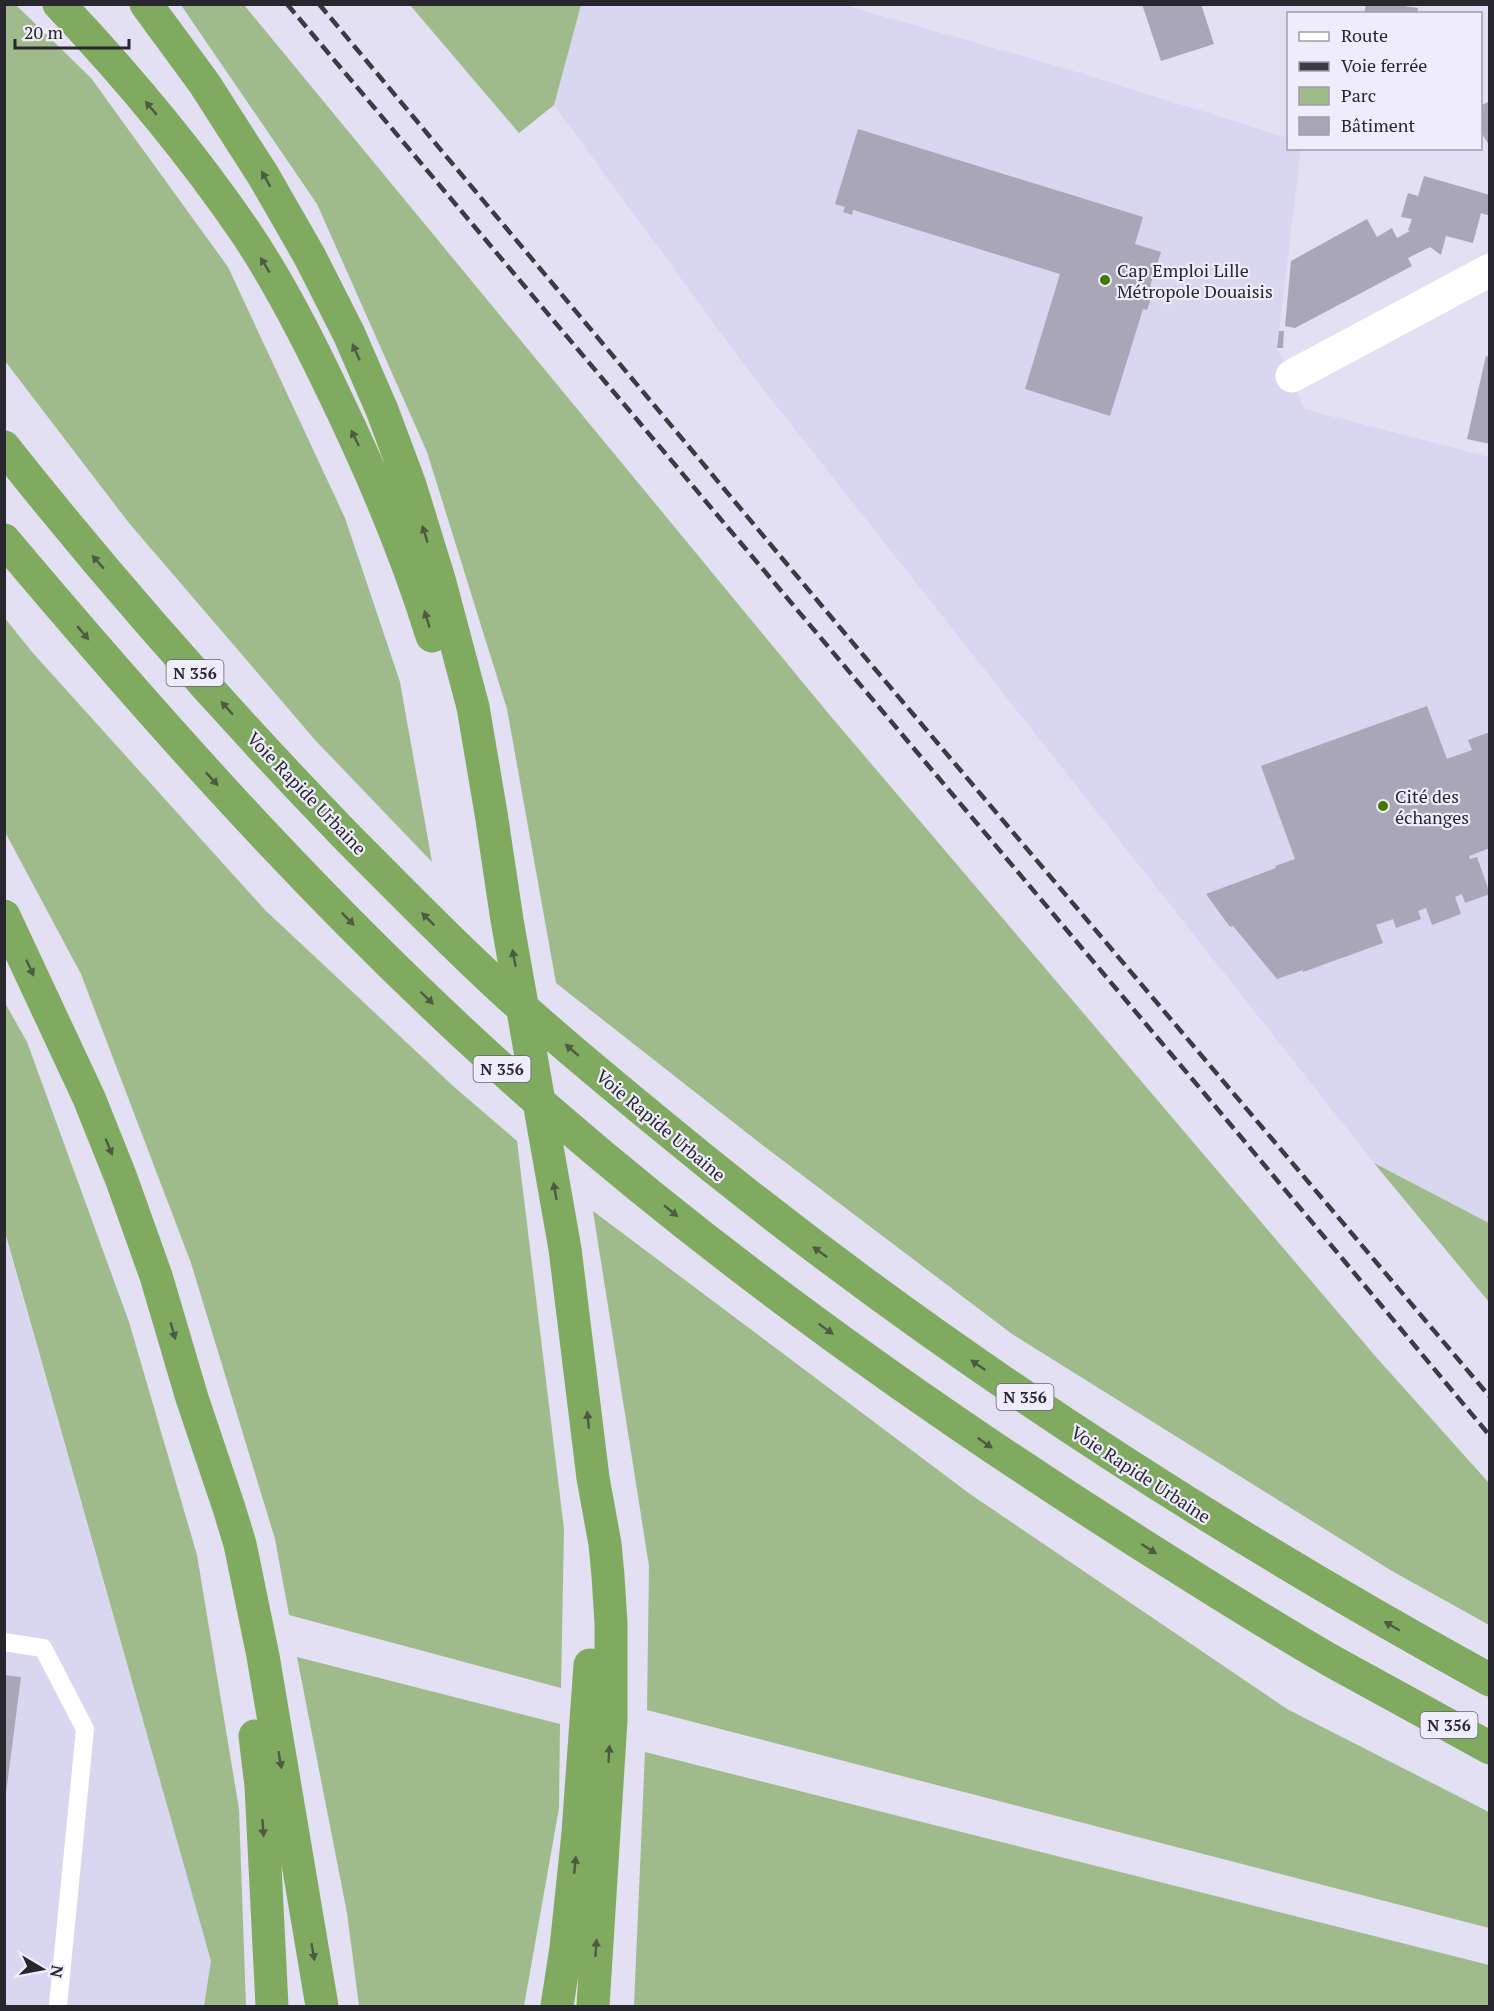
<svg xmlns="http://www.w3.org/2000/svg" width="1494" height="2011" font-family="'PT Serif',serif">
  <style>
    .built { fill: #d9d6f0 }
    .green { fill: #9fbb8c }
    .building { fill: #a8a6b7 }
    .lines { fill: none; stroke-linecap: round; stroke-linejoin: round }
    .lane { stroke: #fff; stroke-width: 18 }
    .street { stroke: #fff; stroke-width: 33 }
    .highway { stroke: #81aa61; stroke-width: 33 }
    .rail { stroke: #3c3b43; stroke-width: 4.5; stroke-dasharray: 12 6; stroke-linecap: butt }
    .oneway { fill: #4c5b42 }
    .poi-dot { fill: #457801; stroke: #efedfc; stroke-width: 2 }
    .labels { text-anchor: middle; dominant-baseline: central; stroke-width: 4.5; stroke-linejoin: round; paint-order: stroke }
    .shield { fill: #efedfc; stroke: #64626c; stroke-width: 1.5 }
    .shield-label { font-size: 16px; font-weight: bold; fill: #28272e }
    .poi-label { font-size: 18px; fill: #28272e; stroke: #efedfc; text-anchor: start }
    .street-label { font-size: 18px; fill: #28272e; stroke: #efedfc }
  </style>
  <rect width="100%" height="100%" fill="#e2e0f2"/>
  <!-- built -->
  <path class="built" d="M581,5H844L1057,66L1288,138V148L1301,149L1277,348L1292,376L1304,409L1489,457V1223L1374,1163L748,370L554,105Z
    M4,1232L211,1961L204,2006H5Z"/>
  <!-- green -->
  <path class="green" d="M16,5L91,78L228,267L345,518L400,682L432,862L316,741L129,523L5,361L4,5Z
    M181,5H244L828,713L1376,1357L1489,1483V1625L1392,1571L1012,1334L765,1147L556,983L507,709L427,452L317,204Z
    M410,5H581L554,105L519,133Z
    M4,617L32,652L265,910L452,1085L517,1141L564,1529L561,1688L289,1615L275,1539L191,1263L81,974L5,832Z
    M4,1001L27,1042L129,1322L197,1555L239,1809L246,2006H204L211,1961L5,1232Z
    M1374,1163L1489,1223V1302Z
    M593,1211L970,1494L1287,1709L1489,1812V1928L647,1710L649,1566Z
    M297,1657L560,1724L559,1808L524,2006H359L347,1913Z
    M645,1752L1489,1965V2006H634Z"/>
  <!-- building -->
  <path class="building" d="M1142,4H1201L1214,44L1161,61Z
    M1366,4H1404V6L1418,8L1417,14H1364Z
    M1490,101V147L1480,130V106Z
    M858,129L1143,217L1135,244L1161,252L1150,286L1155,288L1147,310L1143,309L1110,416L1025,389L1060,274L853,210L852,215L843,212L845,207L835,204Z
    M1424,176L1490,195V216L1481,213L1473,243L1446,236L1441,255L1430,247L1408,258L1412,266L1295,328L1285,326L1291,261L1367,219L1377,237L1392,228L1397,238L1410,231L1408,230L1412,219L1401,217L1408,193L1418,196Z
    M1279,331H1284L1283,348H1277Z
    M1486,356L1490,357V444L1467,439Z
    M1427,706L1447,759L1472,750L1468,740L1490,732V848L1469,856L1470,859L1477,857L1490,894L1465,903L1462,894L1455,897L1461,914L1432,925L1426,908L1418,911L1421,919L1396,928L1393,919L1376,925L1383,943L1303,972V970L1277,979L1233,926L1230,927L1206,894L1276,868L1275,866L1295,859L1261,766Z
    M4,1675L21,1677L6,1793H4Z"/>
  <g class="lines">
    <!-- lane -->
    <path class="lane" d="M4,1642L43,1648L85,1729L58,2006"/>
    <!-- street -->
    <path class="street" d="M1292,376L1490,270"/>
    <!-- highway -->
    <path class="highway" d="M59,4C127,76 190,151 246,233C281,285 310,343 337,400C374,477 407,555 432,636
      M146,4L204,83L263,175L310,257L349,334L382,410L410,485L439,579L473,707L491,813L507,920L565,1249L593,1478L605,1544L608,1576L611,1623V1720L593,2006
      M4,447C111,582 226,712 346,836C399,889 451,943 506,993C554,1037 605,1079 655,1120C914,1335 1195,1518 1490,1680
      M4,540C175,743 352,940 553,1114C733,1270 929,1409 1130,1537C1196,1579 1261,1620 1328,1659C1382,1689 1436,1718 1490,1748
      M4,916L89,1098L121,1178L156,1276L192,1398L229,1508L240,1544L263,1656L322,2006
      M255,1736L261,1786L272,2006
      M557,2006L566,1948L578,1833L590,1665"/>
    <!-- rail -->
    <path class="rail" d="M287,4L1241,1137L1490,1436
      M319,4L842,630L1490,1397"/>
  </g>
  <!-- one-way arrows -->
  <defs><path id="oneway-solid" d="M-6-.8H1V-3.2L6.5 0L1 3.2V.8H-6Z" transform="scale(1.5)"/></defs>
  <g class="oneway">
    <use href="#oneway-solid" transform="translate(151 108) rotate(-130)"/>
    <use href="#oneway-solid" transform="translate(266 179) rotate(-120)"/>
    <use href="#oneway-solid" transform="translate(265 265) rotate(-121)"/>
    <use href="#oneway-solid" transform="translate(356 352) rotate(-114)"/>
    <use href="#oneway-solid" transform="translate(355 438) rotate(-116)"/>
    <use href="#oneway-solid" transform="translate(425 534) rotate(-107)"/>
    <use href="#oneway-solid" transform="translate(98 562) rotate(-131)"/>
    <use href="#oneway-solid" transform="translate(427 619) rotate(-107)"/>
    <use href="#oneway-solid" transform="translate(83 633) rotate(50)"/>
    <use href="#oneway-solid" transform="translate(227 708) rotate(-132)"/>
    <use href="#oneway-solid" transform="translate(212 779) rotate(47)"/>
    <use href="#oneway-solid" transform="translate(348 919) rotate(45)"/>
    <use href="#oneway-solid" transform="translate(428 919) rotate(-135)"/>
    <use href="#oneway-solid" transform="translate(514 958) rotate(-101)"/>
    <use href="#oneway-solid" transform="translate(30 968) rotate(65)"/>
    <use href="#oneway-solid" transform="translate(427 998) rotate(44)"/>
    <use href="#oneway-solid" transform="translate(572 1050) rotate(-139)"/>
    <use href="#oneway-solid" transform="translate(109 1147) rotate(68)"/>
    <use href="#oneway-solid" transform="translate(555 1191) rotate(-100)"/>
    <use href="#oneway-solid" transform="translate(671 1211) rotate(39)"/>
    <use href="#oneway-solid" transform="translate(820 1252) rotate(-144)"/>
    <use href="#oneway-solid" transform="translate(826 1329) rotate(36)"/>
    <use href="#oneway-solid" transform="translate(173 1331) rotate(74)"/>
    <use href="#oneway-solid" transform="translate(978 1365) rotate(-146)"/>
    <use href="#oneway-solid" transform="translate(588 1420) rotate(-96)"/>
    <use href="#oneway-solid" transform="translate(985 1443) rotate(35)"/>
    <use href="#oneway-solid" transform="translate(1149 1549) rotate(33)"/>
    <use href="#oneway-solid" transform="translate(1392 1626) rotate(-150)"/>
    <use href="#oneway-solid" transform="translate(609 1754) rotate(-87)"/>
    <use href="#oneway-solid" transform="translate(280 1760) rotate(80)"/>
    <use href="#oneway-solid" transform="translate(263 1828) rotate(86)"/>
    <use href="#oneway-solid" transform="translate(575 1865) rotate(-84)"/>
    <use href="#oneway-solid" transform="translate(596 1948) rotate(-86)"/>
    <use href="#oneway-solid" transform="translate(313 1952) rotate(80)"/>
  </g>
  <!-- markers -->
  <g class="poi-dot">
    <circle cx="1105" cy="280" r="6"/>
    <circle cx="1383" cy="806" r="6"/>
  </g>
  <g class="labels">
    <!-- shield labels -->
    <g class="shield">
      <rect x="166.5" y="660" width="57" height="26" rx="4.5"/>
      <rect x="473.5" y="1056" width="57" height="26" rx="4.5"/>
      <rect x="996.5" y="1384" width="57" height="26" rx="4.5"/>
      <rect x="1420.5" y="1712" width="57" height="26" rx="4.5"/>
    </g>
    <g class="shield-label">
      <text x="195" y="673">N 356</text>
      <text x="502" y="1069">N 356</text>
      <text x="1025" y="1397">N 356</text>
      <text x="1449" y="1725">N 356</text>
    </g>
    <!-- poi labels -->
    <g class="poi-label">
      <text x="1117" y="270">Cap Emploi Lille<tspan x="1117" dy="21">Métropole Douaisis</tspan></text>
      <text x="1395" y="796">Cité des<tspan x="1395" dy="21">échanges</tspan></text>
    </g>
    <!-- street labels -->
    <g class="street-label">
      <text transform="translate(307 793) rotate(46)">Voie Rapide Urbaine</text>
      <text transform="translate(661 1125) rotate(40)">Voie Rapide Urbaine</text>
      <text transform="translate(1141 1474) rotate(33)">Voie Rapide Urbaine</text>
    </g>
  </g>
  <!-- border -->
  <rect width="1494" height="2011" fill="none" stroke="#28272e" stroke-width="12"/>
  <!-- legend -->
  <rect x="1287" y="12" width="195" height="138" fill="#efedfc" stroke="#9f9eaa" stroke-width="1.5"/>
  <rect x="1299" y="32" width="30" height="9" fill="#ffffff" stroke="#9f9eaa" stroke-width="1.5"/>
  <text x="1341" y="42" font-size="18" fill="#28272e">Route</text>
  <rect x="1299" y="62" width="30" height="9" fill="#3c3b43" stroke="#9f9eaa" stroke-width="1.5"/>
  <text x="1341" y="72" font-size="18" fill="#28272e">Voie ferrée</text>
  <rect x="1299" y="87" width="30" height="18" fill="#9fbb8c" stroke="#9f9eaa" stroke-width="1.5"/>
  <text x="1341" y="102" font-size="18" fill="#28272e">Parc</text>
  <rect x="1299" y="117" width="30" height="18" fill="#a8a6b7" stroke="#9f9eaa" stroke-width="1.5"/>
  <text x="1341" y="132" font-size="18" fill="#28272e">Bâtiment</text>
  <!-- north arrow -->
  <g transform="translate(42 1969) rotate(100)" stroke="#efedfc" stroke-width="4.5" paint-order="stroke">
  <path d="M0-4.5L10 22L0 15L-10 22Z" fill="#28272e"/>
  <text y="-9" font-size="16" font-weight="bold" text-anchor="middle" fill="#28272e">N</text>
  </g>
  <!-- scale -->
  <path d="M15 39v9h114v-9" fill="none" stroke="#28272e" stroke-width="3"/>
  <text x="24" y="39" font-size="18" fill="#28272e" stroke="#efedfc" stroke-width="4.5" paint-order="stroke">20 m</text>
</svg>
